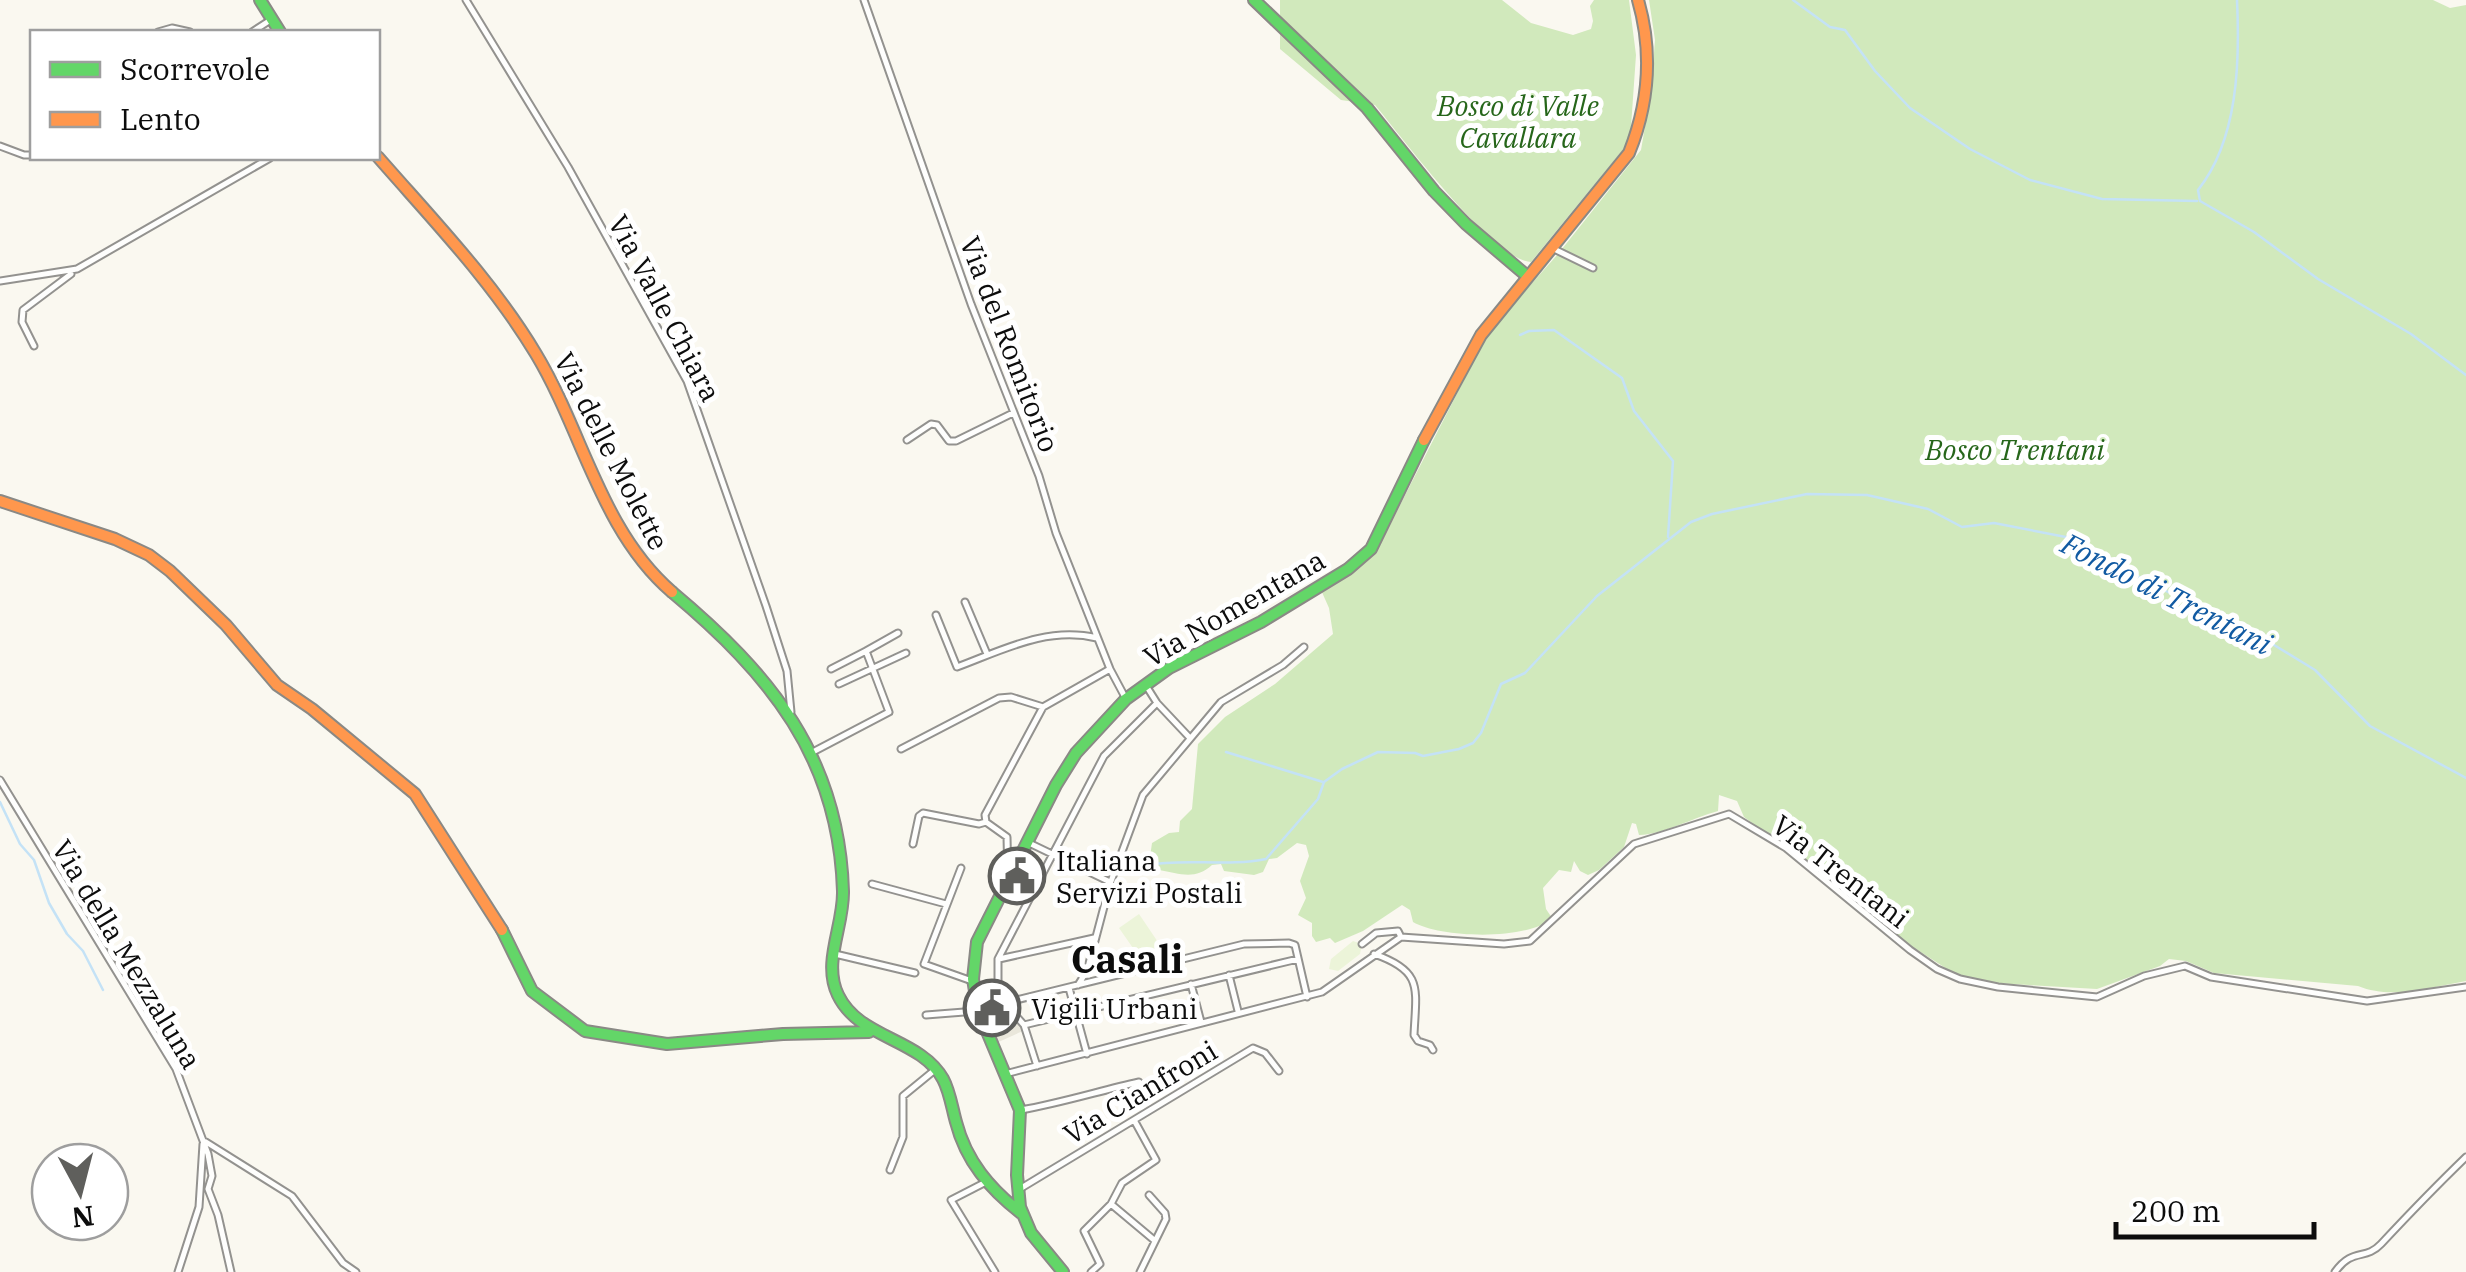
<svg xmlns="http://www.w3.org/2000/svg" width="2466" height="1272" font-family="'IBM Plex Serif',serif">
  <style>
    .forest { fill: #d1e9bc }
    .pitch { fill: #ecf4d9 }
    .plaza { fill: #eae7db }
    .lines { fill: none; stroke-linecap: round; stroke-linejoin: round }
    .stream { stroke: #c4e2f6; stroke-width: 2.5 }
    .street-casing { stroke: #93928f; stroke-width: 9 }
    .fast-casing { stroke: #8a8985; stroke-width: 14 }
    .slow-casing { stroke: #8a8985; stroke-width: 14 }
    .street { stroke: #fefefd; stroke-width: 5 }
    .fast { stroke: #63d668; stroke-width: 10 }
    .slow { stroke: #ff974d; stroke-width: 10 }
    .labels { text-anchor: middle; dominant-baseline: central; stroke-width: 10; stroke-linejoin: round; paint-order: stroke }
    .park-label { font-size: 28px; font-style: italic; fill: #26661a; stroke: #fff }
    .street-label { font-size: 28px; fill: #0c0c0c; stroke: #fff }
    .poi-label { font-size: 28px; fill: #0c0c0c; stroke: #fff; text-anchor: start }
    .water-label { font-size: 30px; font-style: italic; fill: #115aa2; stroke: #fff }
    .district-label { font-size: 38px; font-weight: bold; fill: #0c0c0c; stroke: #fff }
  </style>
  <rect width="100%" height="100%" fill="#faf8f0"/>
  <!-- forest -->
  <path class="forest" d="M1280,0H1502L1531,23L1573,35L1591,29L1593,21L1590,6L1594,0H1629L1636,55L1630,141L1531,262C1493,260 1402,137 1375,105L1341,100L1280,49Z
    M1649,0H2433L2450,8L2466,5V981C2431,987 2392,1000 2358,986L2214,973L2186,961L2169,959L2160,966L2097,989L1993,983L1958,976L1891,933L1826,879L1825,872L1820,873L1744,817L1737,801L1719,795L1718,811C1692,818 1665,834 1639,835L1636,824L1632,823L1624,847L1599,870L1588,875L1580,871L1574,861L1571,872L1559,870L1543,888L1546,909L1552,918C1528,941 1440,938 1413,922L1410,910L1402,905L1363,931L1335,943L1330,938L1316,942L1312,936V923L1298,915L1306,898L1300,881L1309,856L1306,845L1297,843L1277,858L1269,859L1263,872L1254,875L1224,871L1221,864L1212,865C1196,880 1180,874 1159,870L1150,857L1152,843L1169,833L1179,832L1180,821L1192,809L1198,744L1225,717L1275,684L1333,634L1329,608L1321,590L1376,552L1488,333L1558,254L1641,150L1651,92L1655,40Z"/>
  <!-- pitch -->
  <path class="pitch" d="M1139,914L1162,948L1142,961L1119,928Z
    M1353,941L1362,944L1360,954L1338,971L1329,969L1331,959Z"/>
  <!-- plaza -->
  <path class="plaza" d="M1008,1007L1025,1030L992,1045L981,1020L1001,1013Z"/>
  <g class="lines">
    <!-- stream -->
    <path class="stream" d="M1793,0L1830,27L1845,30L1875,71L1910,108L1970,149L2030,180L2102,199L2197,201
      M2237,0C2240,62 2238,140 2198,190L2200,201L2254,232L2318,279L2411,334L2466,375
      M1520,335L1529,331L1554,330L1622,378L1634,411L1673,461L1668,537
      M1226,752L1323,782
      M0,802L20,844L34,860L49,903L67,934L83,951L103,990
      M1147,865C1186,858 1227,867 1266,859L1318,799L1324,782L1342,769L1378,752L1415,753L1423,756L1459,749L1473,743L1481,733L1501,684L1525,673L1597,596L1691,522L1712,514L1807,494L1867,495L1928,509L1962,527L1994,523L2071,538L2093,548L2144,580L2274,645L2315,670L2370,726L2466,778"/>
    <!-- street casing -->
    <g class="street-casing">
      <path id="street" d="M466,0L568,167L687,381L766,606L787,671L791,712
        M864,0L971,304L1039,476L1056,533L1110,669L1126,699
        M158,32L172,28L190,32
        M252,32L272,19
        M0,146L24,155H32
        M1552,248L1593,268
        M0,281L77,269L270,158
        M34,346L22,322L23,310L71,274
        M907,440L931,424L937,425L949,441H956L1013,413
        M965,602L987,654
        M936,615L957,667C1003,650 1047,626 1097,638
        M866,651L898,633
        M839,684L906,653
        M1145,684L1157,703L1189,737
        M901,749L999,698L1011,697L1043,707
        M809,754L889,712L866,651L831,669
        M0,780L176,1069L208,1154L212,1176L208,1189L218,1215L231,1272
        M986,822L985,815L1043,707L1110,669
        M1027,842L1110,882
        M913,844L919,816L923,813L979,824L986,822L1007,837L1008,879
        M961,868L924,964L972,981
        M872,884L946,904
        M1362,944L1376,933L1398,931L1401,937
        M835,954L915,973
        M1374,954C1424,971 1416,989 1414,1035L1418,1041L1430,1045L1433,1050
        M999,959L1094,938
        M1229,975L1238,1011
        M1191,984L1201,1022
        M1078,985L1087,971L1110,884L1143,795L1221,702L1283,665L1304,647
        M1069,988L1087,1054
        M926,1015L977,1011
        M981,1020L1002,1013L1012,1001L1244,944L1289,943L1295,945L1307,997
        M1024,1025L1298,959
        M1037,1066L1024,1025L1008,1007L998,985V959L1104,756L1157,703
        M1005,1074L1322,992L1401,937L1504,944L1530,941L1634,844L1729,814L1786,848L1910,950L1937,969L1960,979L1998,987L2097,997L2144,976L2185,966L2211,977L2367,1001L2466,987
        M1021,1110C1061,1103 1099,1091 1139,1082
        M1134,1120L1156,1160L1122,1183L1111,1204L1154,1240
        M206,1142L292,1196L343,1263L356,1272
        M890,1170L903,1137V1096L936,1069
        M986,1182L951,1200L995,1272
        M1018,1190L1253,1048L1265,1053L1279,1071
        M178,1272L199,1207L203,1144
        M1091,1272L1100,1264L1084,1231L1111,1204
        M1140,1272L1166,1219L1165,1213L1149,1195
        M2335,1272C2353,1247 2365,1261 2381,1244C2409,1214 2437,1185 2466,1157"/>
    </g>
    <!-- fast casing -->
    <g class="fast-casing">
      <path id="fast" d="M260,0L280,32
        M1254,0L1367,108L1434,191L1466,224L1527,276
        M672,592C770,674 839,757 843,891C844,926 822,962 838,995C859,1039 920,1038 943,1079C950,1092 952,1108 956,1122C966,1161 990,1189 1021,1213
        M502,930L532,991L585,1031L667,1044L783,1034L869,1032
        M1063,1272L1031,1233L1020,1207L1017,1175L1020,1110L978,1010L973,979L977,942L1056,785L1076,753L1126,699L1169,668L1261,622L1348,569L1371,549L1424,440"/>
    </g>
    <!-- slow casing -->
    <g class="slow-casing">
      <path id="slow" d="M378,157C433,220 493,282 536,354C583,432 601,531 672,592
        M1424,440L1481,335L1629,153C1649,103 1653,52 1638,0
        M0,501L115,539L149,555L170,571L226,625L277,685L312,709L415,794L502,930"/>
    </g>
    <!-- street -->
    <use href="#street" class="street"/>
    <!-- fast -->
    <use href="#fast" class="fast"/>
    <!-- slow -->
    <use href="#slow" class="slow"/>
  </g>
  <!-- icons -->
  <defs>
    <g id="civic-ring" transform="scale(2.875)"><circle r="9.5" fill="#fff" stroke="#5f5f5c" stroke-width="1.5"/><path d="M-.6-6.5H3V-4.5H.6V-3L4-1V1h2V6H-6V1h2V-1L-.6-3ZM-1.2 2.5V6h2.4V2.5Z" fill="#5f5f5c"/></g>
  </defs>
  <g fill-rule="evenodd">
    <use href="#civic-ring" x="1017" y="876"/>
    <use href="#civic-ring" x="992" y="1008"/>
  </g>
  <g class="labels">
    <!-- park labels -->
    <g class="park-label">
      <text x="1518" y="105">Bosco di Valle<tspan x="1518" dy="32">Cavallara</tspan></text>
      <text x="2015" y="449">Bosco Trentani</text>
    </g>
    <!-- street labels -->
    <g class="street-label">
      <text transform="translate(665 308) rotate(62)">Via Valle Chiara</text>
      <text transform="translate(1010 344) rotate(69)">Via del Romitorio</text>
      <text transform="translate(612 451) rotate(63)">Via delle Molette</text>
      <text transform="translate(1234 608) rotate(-30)">Via Nomentana</text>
      <text transform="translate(1841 871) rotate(38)">Via Trentani</text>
      <text transform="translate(127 954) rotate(59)">Via della Mezzaluna</text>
      <text transform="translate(1140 1092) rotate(-31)">Via Cianfroni</text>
    </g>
    <!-- poi labels -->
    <g class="poi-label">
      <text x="1056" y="860">Italiana<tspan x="1056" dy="32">Servizi Postali</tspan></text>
      <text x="1031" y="1008">Vigili Urbani</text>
    </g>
    <!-- water labels -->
    <g class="water-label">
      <text transform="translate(2167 593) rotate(27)">Fondo di Trentani</text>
    </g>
    <!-- district labels -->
    <g class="district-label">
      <text x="1127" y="958">Casali</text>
    </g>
  </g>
  <!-- legend -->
  <rect x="30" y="30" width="350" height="130" fill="#ffffff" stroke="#9e9e9e" stroke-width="2.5"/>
  <rect x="50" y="62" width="50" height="15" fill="#63d668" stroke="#9e9e9e" stroke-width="2.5"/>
  <text x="120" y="80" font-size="30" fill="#0c0c0c">Scorrevole</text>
  <rect x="50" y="112" width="50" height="15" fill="#ff974d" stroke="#9e9e9e" stroke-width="2.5"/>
  <text x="120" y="130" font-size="30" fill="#0c0c0c">Lento</text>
  <!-- north arrow -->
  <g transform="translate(80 1192) rotate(173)"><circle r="48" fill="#ffffff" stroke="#9e9e9e" stroke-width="2.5"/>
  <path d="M0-8L18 38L0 25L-18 38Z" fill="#5f5f5c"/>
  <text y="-15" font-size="28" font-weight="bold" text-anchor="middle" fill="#0c0c0c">N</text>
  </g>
  <!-- scale -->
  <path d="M2116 1222v15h198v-15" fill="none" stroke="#0c0c0c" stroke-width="5"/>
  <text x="2131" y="1222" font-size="30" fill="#0c0c0c" stroke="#ffffff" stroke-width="8" paint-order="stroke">200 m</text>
</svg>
